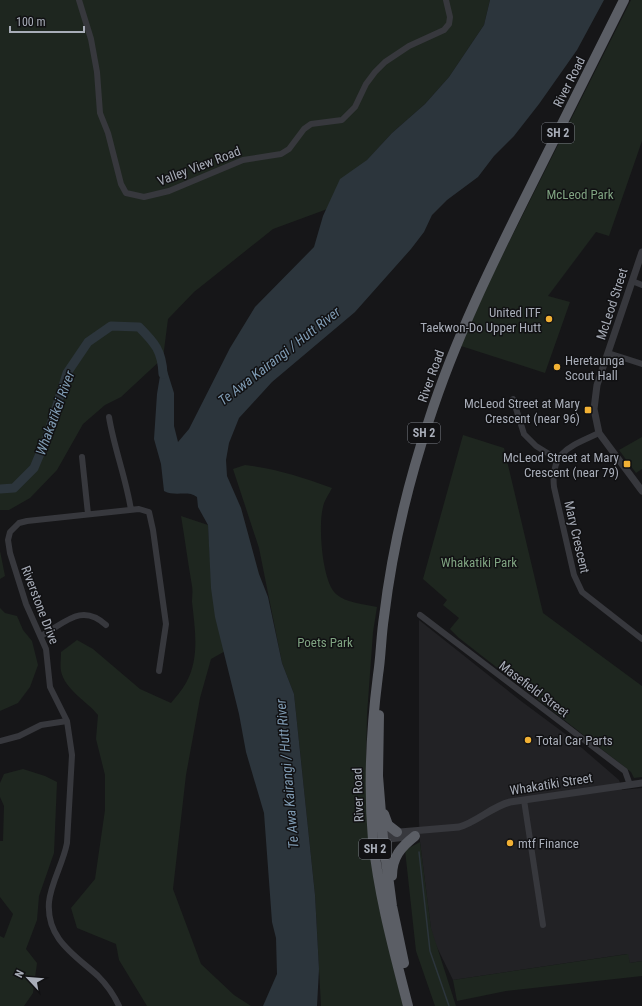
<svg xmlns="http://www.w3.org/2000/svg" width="642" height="1006" font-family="'Roboto Condensed',sans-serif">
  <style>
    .built { fill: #222225 }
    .green { fill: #1e261f }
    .water { fill: #2c353c }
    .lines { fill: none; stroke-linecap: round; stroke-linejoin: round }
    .stream { stroke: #2c353c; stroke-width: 1.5 }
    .river { stroke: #2c353c; stroke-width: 9 }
    .minor { stroke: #37383d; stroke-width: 6 }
    .tertiary { stroke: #37383d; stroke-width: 7 }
    .trunk { stroke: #5b5e65; stroke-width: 10 }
    .poi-dot { fill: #f2b134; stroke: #111113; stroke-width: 1.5 }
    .labels { text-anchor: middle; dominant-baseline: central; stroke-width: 3; stroke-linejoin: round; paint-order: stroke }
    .shield { fill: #111113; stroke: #7b7e86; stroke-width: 1 }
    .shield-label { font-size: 12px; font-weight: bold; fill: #a8adb8 }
    .street-label { font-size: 13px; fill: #a8adb8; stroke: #111113 }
    .park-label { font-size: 13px; fill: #7fa381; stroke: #111113 }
    .poi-label { font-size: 13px; fill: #a8adb8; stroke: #111113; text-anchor: end }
    .water-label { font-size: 14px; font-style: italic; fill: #7f9bb3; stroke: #111113 }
  </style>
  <rect width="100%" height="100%" fill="#161618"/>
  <!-- built -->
  <path class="built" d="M419,620L521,701L568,736L619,780L622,790L642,788V961L630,963L627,954L453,980L432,937L420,842L419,822Z"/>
  <!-- green -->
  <path class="green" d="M0,0H490L484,25L449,77L425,104L392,133L350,179L330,208L273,229L194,292L168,319L163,358L121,397L105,405L83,424L57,470L30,498L9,510H0Z
    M631,0H642V141L609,236L596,232L548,296L570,302L545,373L461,346L487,286Z
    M463,435L504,448L543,613L642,686V777L634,778L631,772L459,638L450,629L459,618L443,605L447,600L423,579Z
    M642,437V469L636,473L619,450Z
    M245,465C277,469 302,477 332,488C329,494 324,501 323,507C318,525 322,582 336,594C346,603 364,604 377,607L373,632L367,715L366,762L379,907L403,1006H321L315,895L294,694L282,663L259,548L233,469Z
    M181,516L208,525L210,560L227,650L211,659L200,698L186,775L173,889L201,964L234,995L251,1006H147L119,960L116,944L77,928L71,908L95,879L105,810V775L96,739L98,715C87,701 65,690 61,671C60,666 61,658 61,652L77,640L93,649L140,689L171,703C176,697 182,690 186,683C200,658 195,629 192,602C192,597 193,591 192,586C188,563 185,540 181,516Z
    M0,551L5,576L0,579Z
    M0,608L5,613L17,616L23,630L32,641L38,665L30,687L18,703L0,711Z
    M23,769L45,776L57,782L54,853L39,896L37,920L26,949L37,963L33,993L24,1006H0V936L4,938L13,914L0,897V841H3L4,806L0,797V783L4,774Z
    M420,842L431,928L456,1006H435L416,951L405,850Z
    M628,954L630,963L642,961V976L506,991L457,1001L453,980Z"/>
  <!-- water -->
  <path class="water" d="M490,0H604L577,50L539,104L514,136L494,156L478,177L447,200L432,215L424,232L411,249L355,312L272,382L239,418L229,443L226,460L227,476L241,508L259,574L268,597L282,663L294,694L315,895L319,969L317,1006H263L277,974L276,938L272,922L264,813L246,752L239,714L215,617L211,588L208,525L198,507L197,497C188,490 175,497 164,491L161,464L154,439L157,394L163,358L174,393V426L178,442L189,429L230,348L255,307L314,247L323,216L340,179L367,160L392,133L425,104L449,77L484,25Z"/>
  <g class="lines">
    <!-- stream -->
    <path class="stream" d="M419,852L430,951L449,1006"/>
    <!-- river -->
    <path class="river" d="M0,489L14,488L34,468L47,437L67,373L88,342L111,326L139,327C155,343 162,351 163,374"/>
    <!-- minor -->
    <path class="minor" d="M79,0L91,39L97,72L100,113L108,133L121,184L126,193L144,197L169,191L243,160L281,154L289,149L304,129L311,124L342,120L355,107L366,84L375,72L385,62L409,46L444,30L449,24L450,17L446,0
      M632,281L642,285
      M608,353L642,364
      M513,399L524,434L536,446L557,459
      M109,417C114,448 126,478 131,510
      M599,433C572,446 550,451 554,487L574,575L582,592L642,639
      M82,457L88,514
      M420,615L625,771L630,785
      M41,636C64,624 81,602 106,625
      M0,741L19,736L41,725L67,721
      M524,800L543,925
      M119,1006C114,995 107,985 98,976C75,955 46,939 49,902C51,882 63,864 67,843L72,755L67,721L50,687L46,649L26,604L10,553L8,540L10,532L19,523L27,521L139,509L149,512L153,530L166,624L159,671"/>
    <!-- tertiary -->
    <path class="tertiary" d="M642,252L597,385L594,409L599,433L642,491
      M383,838L388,833L459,827C477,822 491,807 510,802L642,783
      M383,838L389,839L415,836"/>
    <!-- trunk -->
    <path class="trunk" d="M379,715L378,776L383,838L392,906L404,963
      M384,814L388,825L397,832
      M392,876C392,857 401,847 415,836
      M408,1006C394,951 379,897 373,840C368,784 371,730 378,675C381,656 381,636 384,617C392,550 408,483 429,420C455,339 493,262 531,186C562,124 593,62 624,0"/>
  </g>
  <!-- markers -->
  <g class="poi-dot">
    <circle cx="549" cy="319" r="4"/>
    <circle cx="557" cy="367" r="4"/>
    <rect x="584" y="406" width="8" height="8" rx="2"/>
    <rect x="623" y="460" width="8" height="8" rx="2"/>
    <circle cx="528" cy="740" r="4"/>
    <circle cx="510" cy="843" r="4"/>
  </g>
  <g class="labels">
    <!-- shield labels -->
    <g class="shield">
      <rect x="542" y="123" width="32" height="20" rx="3"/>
      <rect x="408" y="423" width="32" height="20" rx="3"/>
      <rect x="359" y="839" width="32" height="20" rx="3"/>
    </g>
    <g class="shield-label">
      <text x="558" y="133">SH 2</text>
      <text x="424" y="433">SH 2</text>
      <text x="375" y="849">SH 2</text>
    </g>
    <!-- street labels -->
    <g class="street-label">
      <text transform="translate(569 82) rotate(-63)">River Road</text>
      <text transform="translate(199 166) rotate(-21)">Valley View Road</text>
      <text transform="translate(612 304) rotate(-72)">McLeod Street</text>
      <text transform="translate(431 376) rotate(-70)">River Road</text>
      <text transform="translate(577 537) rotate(77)">Mary Crescent</text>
      <text transform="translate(40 605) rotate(69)">Riverstone Drive</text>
      <text transform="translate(534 689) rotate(37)">Masefield Street</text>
      <text transform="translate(551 784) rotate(-9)">Whakatiki Street</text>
      <text transform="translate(358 795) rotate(-92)">River Road</text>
    </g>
    <!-- park labels -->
    <g class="park-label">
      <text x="580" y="194">McLeod Park</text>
      <text x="479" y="562">Whakatiki Park</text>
      <text x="325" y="642">Poets Park</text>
    </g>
    <!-- poi labels -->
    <g class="poi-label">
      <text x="541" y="312">United ITF<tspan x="541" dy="15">Taekwon-Do Upper Hutt</tspan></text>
      <text x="565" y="360" text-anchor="start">Heretaunga<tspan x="565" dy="15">Scout Hall</tspan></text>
      <text x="580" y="403">McLeod Street at Mary<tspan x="580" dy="15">Crescent (near 96)</tspan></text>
      <text x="619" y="457">McLeod Street at Mary<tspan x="619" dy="15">Crescent (near 79)</tspan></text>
      <text x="536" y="740" text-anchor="start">Total Car Parts</text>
      <text x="518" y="843" text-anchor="start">mtf Finance</text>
    </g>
    <!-- water labels -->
    <g class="water-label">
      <text transform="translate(279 356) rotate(-38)">Te Awa Kairangi / Hutt River</text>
      <text transform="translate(55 413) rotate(-70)">Whakatīkei River</text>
      <text transform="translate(287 774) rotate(-95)">Te Awa Kairangi / Hutt River</text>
    </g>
  </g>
  <!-- north arrow -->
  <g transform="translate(28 978) rotate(296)" stroke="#111113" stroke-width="3" paint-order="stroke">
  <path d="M0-3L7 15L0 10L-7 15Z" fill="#a8adb8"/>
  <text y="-6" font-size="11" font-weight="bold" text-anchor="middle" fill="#a8adb8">N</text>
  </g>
  <!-- scale -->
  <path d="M10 26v6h74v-6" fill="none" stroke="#a8adb8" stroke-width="2"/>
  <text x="16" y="26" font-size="12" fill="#a8adb8" stroke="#111113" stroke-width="3" paint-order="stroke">100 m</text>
</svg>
